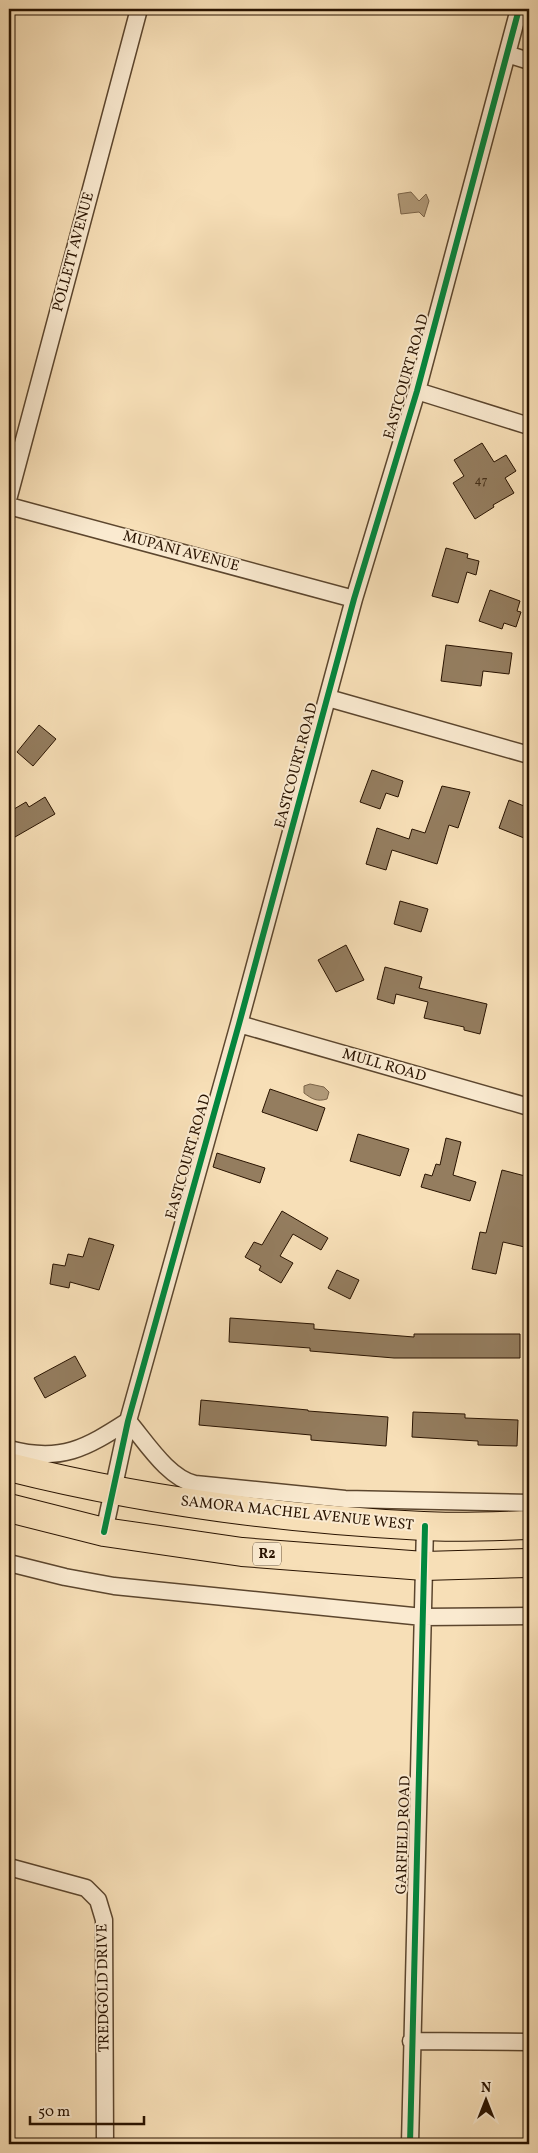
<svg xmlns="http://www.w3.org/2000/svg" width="538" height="2153" font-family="Vollkorn,serif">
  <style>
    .water { fill: #b19a79; stroke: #7b6449 }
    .building { fill: #947d5f; stroke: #291300 }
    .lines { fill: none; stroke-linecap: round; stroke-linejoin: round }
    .street-casing { stroke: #5c462e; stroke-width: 19 }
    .highway-casing { stroke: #291300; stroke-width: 30 }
    .street { stroke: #faead0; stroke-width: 16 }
    .highway { stroke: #f7dfb7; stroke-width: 28 }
    .cycleway-casing { stroke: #faead0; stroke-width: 9 }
    .cycleway { stroke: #00873e; stroke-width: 6 }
    .labels { text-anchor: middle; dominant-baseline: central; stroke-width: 4; stroke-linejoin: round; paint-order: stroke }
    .number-label { font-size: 12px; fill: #442e18 }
    .shield { fill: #faead0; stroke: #68543e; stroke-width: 1 }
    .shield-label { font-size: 14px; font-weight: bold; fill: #291300 }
    .street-label { font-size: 15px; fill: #291300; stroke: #faead0 }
  </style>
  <rect width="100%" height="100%" fill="#f7dfb7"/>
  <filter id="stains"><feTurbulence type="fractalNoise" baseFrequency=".004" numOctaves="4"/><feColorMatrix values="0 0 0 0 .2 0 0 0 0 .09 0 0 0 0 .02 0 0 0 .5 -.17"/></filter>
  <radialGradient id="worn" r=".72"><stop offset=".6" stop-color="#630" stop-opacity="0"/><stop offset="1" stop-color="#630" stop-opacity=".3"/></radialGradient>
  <!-- water -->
  <path class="water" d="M411,192L419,201L426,194L429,201L424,217L419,212L401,214L398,194Z
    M310,1084L324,1087L329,1092L327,1099C317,1102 312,1099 304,1093V1086Z"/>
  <!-- building -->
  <path class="building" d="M482,443L494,462L506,455L516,471L505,478L514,493L493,505L494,507L475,519L453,483L464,476L454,460Z
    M446,548L468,554L467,558L479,561L476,575L467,572L458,603L432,596Z
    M490,590L520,601L517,611L521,612L516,627L504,623L502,629L479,621Z
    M446,645L512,653L509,674L483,671L481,686L441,681Z
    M39,725L56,739L33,766L17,752Z
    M372,770L403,781L398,797L386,793L380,809L360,802Z
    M442,786L470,792L458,828L449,825L437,864L392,850L386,870L366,864L377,828L409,839L412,829L425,833Z
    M45,797L55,814L15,837L9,827V812L26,802L29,807Z
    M509,800L529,808V840L499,828Z
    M400,901L428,909L421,932L394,924Z
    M346,945L364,980L336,992L318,960Z
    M385,967L422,977L419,988L487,1004L480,1034L464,1030V1027L424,1018L428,1002L396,994L394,1004L377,999Z
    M270,1089L325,1108L317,1131L262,1112Z
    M358,1134L409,1149L400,1176L350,1161Z
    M446,1138L461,1142L453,1175L476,1182L470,1201L421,1187L425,1174L432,1176L436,1164L440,1165Z
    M217,1153L265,1168L260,1183L213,1167Z
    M502,1170L529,1177V1248L503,1242L496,1274L472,1269L480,1232L486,1233Z
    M282,1211L328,1238L321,1250L293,1234L280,1256L293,1263L281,1283L259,1270L261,1266L245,1257L254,1242L262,1245Z
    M89,1238L114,1245L99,1290L70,1282L69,1288L50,1284L53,1264L65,1266L68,1254L83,1257Z
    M337,1270L359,1280L350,1299L328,1288Z
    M230,1318L314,1324V1329L414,1337V1334H520V1358H394L310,1351V1348L229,1342Z
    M75,1356L86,1376L45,1398L34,1378Z
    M201,1400L308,1410V1411L388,1417L386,1446L311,1440V1435L199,1425Z
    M413,1412L465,1414V1418L518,1420L517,1446L478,1445V1441L412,1437Z"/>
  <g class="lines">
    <!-- street casing -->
    <g class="street-casing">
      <path id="street" d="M507,54L529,61
        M417,391L529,426
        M9,496L139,9
        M9,506L354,599
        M328,698L529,755
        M239,1024L529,1107
        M9,1449C61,1463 86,1448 128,1421C146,1442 168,1478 195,1484L345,1499L529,1503
        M104,1532L128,1421L239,1024L354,599L417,391L519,9
        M9,1563L65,1577L114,1586L423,1617L529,1616
        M9,1867L86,1888L98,1900L104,1920L105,2144
        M411,2041L529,2042
        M410,2144L425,1526"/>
    </g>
    <!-- highway casing -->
    <g class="highway-casing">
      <path id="highway" d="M9,1467C144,1501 284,1519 423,1526C458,1528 494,1526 529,1525
        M9,1508L104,1532L242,1552L424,1566L529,1563"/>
    </g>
    <!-- street -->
    <use href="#street" class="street"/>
    <!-- highway -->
    <use href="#highway" class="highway"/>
    <!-- cycleway casing -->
    <g class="cycleway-casing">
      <path id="cycleway" d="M104,1532L128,1421L239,1024L354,599L417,391L519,9
        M410,2144L425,1526"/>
    </g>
    <!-- cycleway -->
    <use href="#cycleway" class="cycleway"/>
  </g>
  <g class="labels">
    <!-- number labels -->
    <g class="number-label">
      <text x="481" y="481">47</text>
    </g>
    <!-- shield labels -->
    <rect class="shield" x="253" y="1542.5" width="28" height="23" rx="4"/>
    <g class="shield-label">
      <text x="267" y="1554">R2</text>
    </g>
    <!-- street labels -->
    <g class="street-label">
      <text transform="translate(74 252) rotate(-75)">POLLETT AVENUE</text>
      <text transform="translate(407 377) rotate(-74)">EASTCOURT ROAD</text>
      <text transform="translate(181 552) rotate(15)">MUPANI AVENUE</text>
      <text transform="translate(297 766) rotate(-75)">EASTCOURT ROAD</text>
      <text transform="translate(384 1066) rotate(16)">MULL ROAD</text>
      <text transform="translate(189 1157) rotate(-74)">EASTCOURT ROAD</text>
      <text transform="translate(297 1514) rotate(6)">SAMORA MACHEL AVENUE WEST</text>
      <text transform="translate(404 1835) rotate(-88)">GARFIELD ROAD</text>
      <text transform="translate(104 1988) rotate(-91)">TREDGOLD DRIVE</text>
    </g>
  </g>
  <!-- margin -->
  <rect width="538" height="2153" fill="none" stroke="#f7dfb7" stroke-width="30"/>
  <rect x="10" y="10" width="518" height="2133" fill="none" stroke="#291300" stroke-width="2.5"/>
  <rect x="15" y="15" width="508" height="2123" fill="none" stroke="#291300"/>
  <!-- north arrow -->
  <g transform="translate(486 2100)" stroke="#faead0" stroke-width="4" paint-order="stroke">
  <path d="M0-4L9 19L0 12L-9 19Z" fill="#291300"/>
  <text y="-8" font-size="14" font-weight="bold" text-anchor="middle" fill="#291300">N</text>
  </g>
  <!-- scale -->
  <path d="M30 2116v8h114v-8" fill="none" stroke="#291300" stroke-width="2.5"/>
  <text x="38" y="2116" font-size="15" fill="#291300" stroke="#faead0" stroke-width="4" paint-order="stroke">50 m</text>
  <rect width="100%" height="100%" filter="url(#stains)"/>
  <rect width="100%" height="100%" fill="url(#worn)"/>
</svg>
